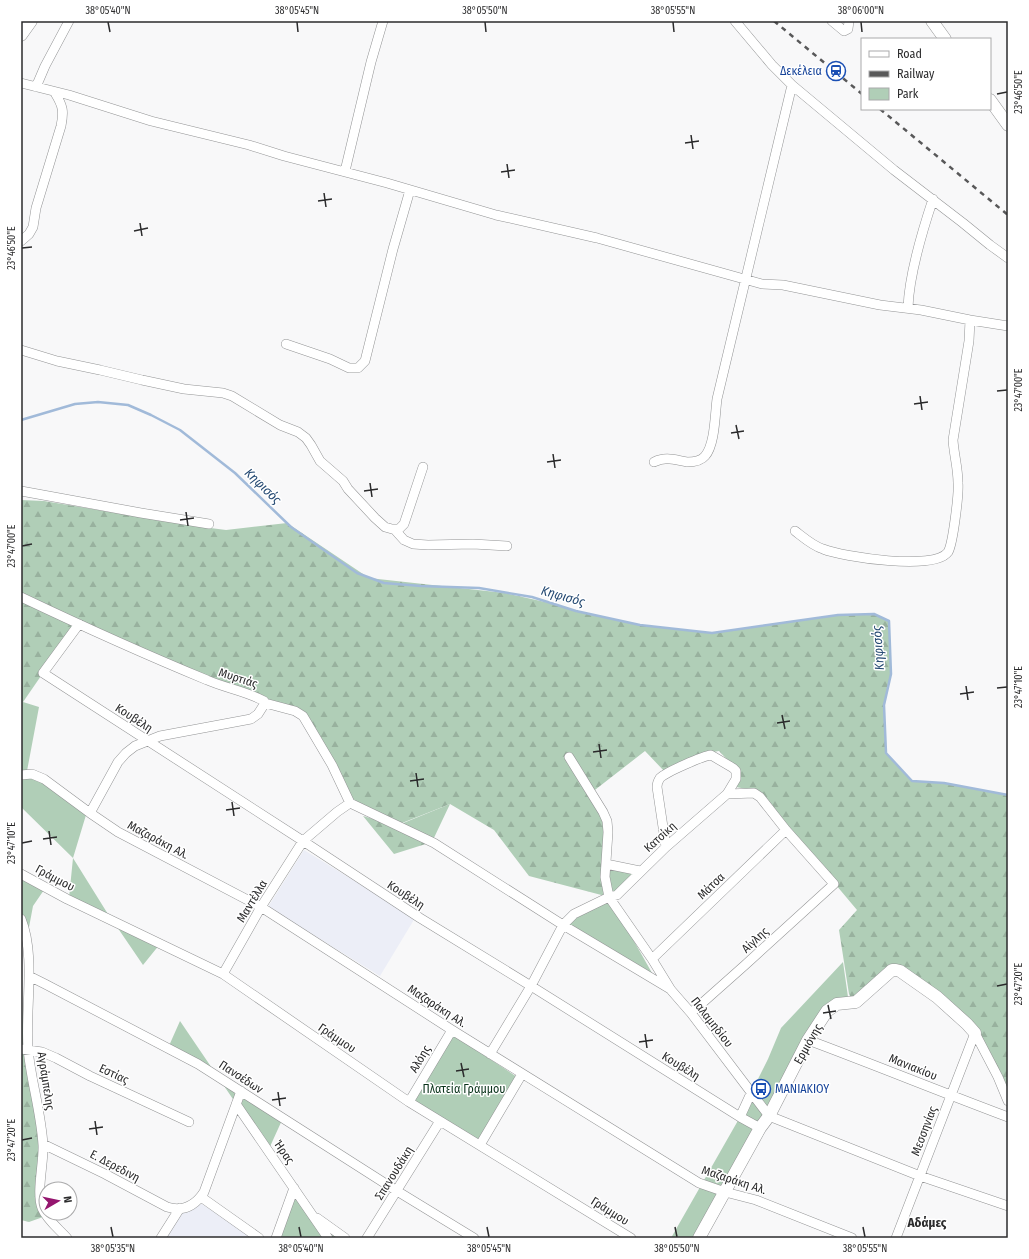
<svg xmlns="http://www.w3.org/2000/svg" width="1029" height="1259" font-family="'Fira Sans Condensed',sans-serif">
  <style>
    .built { fill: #eceef7 }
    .green { fill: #b0ceb7 }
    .forest { fill: url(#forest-firs) }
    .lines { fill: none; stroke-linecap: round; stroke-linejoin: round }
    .stream { stroke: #a1bad9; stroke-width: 2.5 }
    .street-casing { stroke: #939495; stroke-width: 10 }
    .secondary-casing { stroke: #939495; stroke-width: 13 }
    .street { stroke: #fff; stroke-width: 9 }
    .secondary { stroke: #fff; stroke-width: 12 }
    .rail { stroke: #585859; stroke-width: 2.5; stroke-dasharray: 5 5; stroke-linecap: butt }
    .ticks { fill: none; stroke: #2b2b2c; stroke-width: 1.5 }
    .labels { text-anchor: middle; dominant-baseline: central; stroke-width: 3; stroke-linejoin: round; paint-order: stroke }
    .transit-label { font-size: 12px; fill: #164399; stroke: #fff; text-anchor: end }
    .street-label { font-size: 12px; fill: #2b2b2c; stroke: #fff }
    .park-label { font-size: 12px; fill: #09331a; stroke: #fff }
    .water-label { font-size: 13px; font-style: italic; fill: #254a73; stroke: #fff }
    .neighbourhood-label { font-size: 13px; font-weight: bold; fill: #2b2b2c; stroke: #fff }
    .neatline { fill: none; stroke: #2b2b2c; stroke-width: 1.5 }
    .ticks-label { font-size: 10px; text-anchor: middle; fill: #2b2b2c }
  </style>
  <defs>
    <pattern id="forest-firs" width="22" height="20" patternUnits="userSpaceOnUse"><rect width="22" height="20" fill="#b0ceb7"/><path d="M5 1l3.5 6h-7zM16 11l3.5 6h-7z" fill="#98b19e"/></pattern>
  </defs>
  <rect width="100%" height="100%" fill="#f8f8f9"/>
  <!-- built -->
  <path class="built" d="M304,850L415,918L380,976L268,907Z
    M202,1204L253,1238H172L167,1235L184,1210Z"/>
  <!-- green -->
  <path class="green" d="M23,702L39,707L27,771L21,773V705Z
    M33,777L50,787L86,815L73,858L111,919L69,898L73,858L21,807V779Z
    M450,804L432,842L396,826Z
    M609,865L639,872L609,897L656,980L563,925L609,897Z
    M21,874L46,887L33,906L27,938L21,927Z
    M113,921L160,944L143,965Z
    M843,962L848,997L826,1004L694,1238H671L740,1117L751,1093L768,1059L781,1028Z
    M180,1021L218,1077L283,1118L268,1151L218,1077L168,1048Z
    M452,1034L517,1077L480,1145L409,1102Z
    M292,1196L350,1238H277Z"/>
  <!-- forest -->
  <path class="forest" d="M21,500L44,501L195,526L226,530L287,523L369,578L505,593L554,604L576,611L640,625L712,633L838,615L874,614L889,621L891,674L884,705L886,753L912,781L944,783L1008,795V1101L976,1029L901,967L852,1000L849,994L839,930L857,910L757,791L736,787L737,770L719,751L696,755L665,772L645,751L591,793L607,832L601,865V881L609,897L529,876L494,830L450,804L397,825L432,842L394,854L363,816L394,825L354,802L306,714L76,625L21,705Z
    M21,1000H22L23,1028L35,1116L40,1148L43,1217L29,1222L21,1220Z"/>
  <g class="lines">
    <!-- stream -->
    <path class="stream" d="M21,420L75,404L98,402L128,405L151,415L180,430L235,473L291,527L357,573L384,583L421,586L479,588L532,597L576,611L640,625L712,633L838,615L874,614L889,621L891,674L884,705L886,753L912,781L944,783L1008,795"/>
    <!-- street casing -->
    <g class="street-casing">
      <path id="street" d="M735,21L772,65L792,85L894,170L963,223L990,245L1008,258
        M832,21L844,31L848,29L849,21
        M21,83L69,95L151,121L249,145L284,156L387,183L496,215L597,238L762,284L783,285L880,305L921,310L970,320L1008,326
        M36,87L45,66L69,21
        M345,171L371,62L383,21
        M21,241L29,234L33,227L36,208L61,126C64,111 63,106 55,93
        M908,308C909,274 922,232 933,199
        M286,344L330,359L349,368H358L365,361L393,249L410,190
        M21,350L57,361L100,370L142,380L184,389L223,393L232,396L280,425L298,432L306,438L311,445L320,461L343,481L348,489L375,518L385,527L392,529H399L404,524L423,467
        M654,462C666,456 675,460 687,462C693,462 701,461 705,456C715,445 715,414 717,399L792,85
        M21,491L141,513L209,524
        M395,530L404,540L413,544L428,545L473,544L507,546
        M795,531C804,538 813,546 823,549C843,557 935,571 948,552C953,544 959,493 958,483C958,468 954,455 953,440L969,341L970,320
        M21,597C82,626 144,654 207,680C225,688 246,691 264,701L265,703L258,714L251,719L160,736L135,746L126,753L118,762L90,813
        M79,624L43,673L303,841L420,918L531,986L740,1117L760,1128
        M265,703L295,711L303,716L332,765L350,803
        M569,757L603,812L607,821L608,832L605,877L609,897L652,959L671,990L691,1013L769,1116L920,1176L1008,1206
        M21,775L32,774L44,779L90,813L118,832L261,907L452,1030L699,1183L725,1192L756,1200L852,1238
        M666,847L657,787C657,784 658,781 660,778C666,772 703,756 711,755L733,768L736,771V779L727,794L754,793L760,797L786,830L834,884L745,965L691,1013
        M606,864L640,871
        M21,874L67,899L223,974L409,1102L631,1238
        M21,919C36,956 25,1009 28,1049C31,1081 41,1112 43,1145C44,1162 36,1192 42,1208C47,1220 59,1229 67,1238
        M652,959L786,830
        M223,974L261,907L303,841L337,812L350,803L434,843L563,925L670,989
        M29,976L45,984L198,1064L397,1191L474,1238
        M975,1033L998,1077L1008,1101
        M808,1040C875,1065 941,1092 1008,1117
        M21,1049L42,1052L56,1058L90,1076L189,1122
        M490,1054L531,986L563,925L574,914L609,897L617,895L621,891L666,847L727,794
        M409,1102L452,1030
        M236,1104L328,1238
        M740,1117L751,1093
        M43,1144L105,1174L167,1207C183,1212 195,1206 204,1192L241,1091
        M480,1145L522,1074
        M201,1197L259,1238
        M317,1218L345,1238
        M161,1238L180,1208
        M276,1238L294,1188
        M367,1238L440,1121
        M896,1238L975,1033"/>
    </g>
    <!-- secondary casing -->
    <g class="secondary-casing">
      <path id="secondary" d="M932,21L945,39
        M21,35L31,21
        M990,100L1008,125
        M699,1238L760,1128L769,1116L808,1040L827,1011L837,1004L856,1002L892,970H896L900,971L937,997L967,1024L975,1033"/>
    </g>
    <!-- street -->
    <use href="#street" class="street"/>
    <!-- secondary -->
    <use href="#secondary" class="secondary"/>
    <!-- rail -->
    <path class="rail" d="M774,21L862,94
      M880,109L1008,215"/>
  </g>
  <!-- ticks -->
  <path class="ticks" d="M108,22L110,32M297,22L298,32M485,22L486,32M673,22L674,32M861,22L862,32M997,94L1007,92M691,135L693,149M685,143L699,141M507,164L509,178M501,172L515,170M324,193L326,207M318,201L332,199M140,223L142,236M134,231L148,228M22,248L32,247M997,391L1007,390M920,396L922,410M914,404L928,402M736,425L739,439M731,433L744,431M553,454L555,468M547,462L561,460M370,483L372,497M364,491L378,489M186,512L188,526M180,520L194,518M22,546L32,544M966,686L968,700M997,688L1007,687M960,694L974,692M782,715L785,729M777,723L790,721M599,744L601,758M593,752L607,750M416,773L418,787M410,781L424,779M232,802L234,816M226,810L240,808M49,831L51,845M43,839L57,837M22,843L32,841M997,986L1007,984M828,1005L831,1019M823,1013L836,1011M645,1034L647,1048M639,1042L653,1040M461,1063L464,1077M456,1071L469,1069M278,1092L280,1106M272,1100L286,1098M95,1121L97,1135M89,1129L103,1127M22,1140L32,1138M111,1227L113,1237M299,1227L301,1237M487,1227L489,1237M675,1227L677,1237M863,1227L865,1237"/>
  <!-- icons -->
  <defs>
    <g id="station-ring" transform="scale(1)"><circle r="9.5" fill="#fff" stroke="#1a4fb4" stroke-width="1.5"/><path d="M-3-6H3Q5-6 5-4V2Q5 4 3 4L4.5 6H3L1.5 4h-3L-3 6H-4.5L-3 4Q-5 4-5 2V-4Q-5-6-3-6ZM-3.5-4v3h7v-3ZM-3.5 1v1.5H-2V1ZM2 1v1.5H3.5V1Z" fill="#1a4fb4"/></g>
    <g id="bus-ring" transform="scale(1)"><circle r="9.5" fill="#fff" stroke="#1a4fb4" stroke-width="1.5"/><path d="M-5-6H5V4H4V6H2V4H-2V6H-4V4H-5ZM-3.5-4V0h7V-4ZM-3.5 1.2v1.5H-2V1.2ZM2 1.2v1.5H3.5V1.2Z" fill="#1a4fb4"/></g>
  </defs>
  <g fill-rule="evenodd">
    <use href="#station-ring" x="836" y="71"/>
    <use href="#bus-ring" x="761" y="1089"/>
  </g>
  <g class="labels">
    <!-- transit labels -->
    <g class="transit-label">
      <text x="822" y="71">Δεκέλεια</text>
      <text x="775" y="1089" text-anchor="start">ΜΑΝΙΑΚΙΟΥ</text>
    </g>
    <!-- street labels -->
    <g class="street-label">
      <text transform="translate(238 678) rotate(18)">Μυρτιάς</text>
      <text transform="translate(134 718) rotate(33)">Κουβέλη</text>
      <text transform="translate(660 837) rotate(-42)">Κατσίκη</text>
      <text transform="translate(158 840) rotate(28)">Μαζαράκη Αλ.</text>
      <text transform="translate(55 878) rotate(28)">Γράμμου</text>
      <text transform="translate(711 886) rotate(-44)">Μάτσα</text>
      <text transform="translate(406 895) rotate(33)">Κουβέλη</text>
      <text transform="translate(252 901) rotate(-59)">Μαντέλλα</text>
      <text transform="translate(755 940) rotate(-43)">Αίγλης</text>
      <text transform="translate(437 1006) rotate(33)">Μαζαράκη Αλ.</text>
      <text transform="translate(712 1022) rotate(52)">Παλαμηδίου</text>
      <text transform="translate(337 1038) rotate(34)">Γράμμου</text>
      <text transform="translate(808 1044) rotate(-60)">Ερμιόνης</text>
      <text transform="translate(420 1059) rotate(-59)">Αλόης</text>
      <text transform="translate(681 1066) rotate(32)">Κουβέλη</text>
      <text transform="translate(913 1067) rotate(22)">Μανιακίου</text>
      <text transform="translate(114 1074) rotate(25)">Εστίας</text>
      <text transform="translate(241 1077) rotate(33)">Πανσέδων</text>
      <text transform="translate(46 1081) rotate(81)">Αγράμπελης</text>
      <text transform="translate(924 1131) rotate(-69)">Μεσσηνίας</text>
      <text transform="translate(284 1152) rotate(56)">Ήρας</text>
      <text transform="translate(115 1166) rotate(28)">Ε. Δερεδινη</text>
      <text transform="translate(394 1173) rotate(-58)">Σπανουδάκη</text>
      <text transform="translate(734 1180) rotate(18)">Μαζαράκη Αλ.</text>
      <text transform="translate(610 1211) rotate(32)">Γράμμου</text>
    </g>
    <!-- park labels -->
    <g class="park-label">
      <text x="464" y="1089">Πλατεία Γράμμου</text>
    </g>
    <!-- water labels -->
    <g class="water-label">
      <text transform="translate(263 486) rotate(44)">Κηφισός</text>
      <text transform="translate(563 596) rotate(16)">Κηφισός</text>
      <text transform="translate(878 648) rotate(-94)">Κηφισός</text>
    </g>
    <!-- neighbourhood labels -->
    <g class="neighbourhood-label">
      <text x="927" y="1222">Αδάμες</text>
    </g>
  </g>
  <!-- border -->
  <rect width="1029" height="1259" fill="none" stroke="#ffffff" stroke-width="44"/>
  <!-- legend -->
  <rect x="861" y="38" width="130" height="72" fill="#ffffff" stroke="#aaaaab"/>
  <rect x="869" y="51" width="20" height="6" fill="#ffffff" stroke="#aaaaab"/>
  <text x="897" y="58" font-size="12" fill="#2b2b2c">Road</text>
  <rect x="869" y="71" width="20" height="6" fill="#585859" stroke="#aaaaab"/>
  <text x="897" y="78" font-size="12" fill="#2b2b2c">Railway</text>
  <rect x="869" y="88" width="20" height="12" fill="#b0ceb7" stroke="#aaaaab"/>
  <text x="897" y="98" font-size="12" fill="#2b2b2c">Park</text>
  <!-- north arrow -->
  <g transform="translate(58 1201) rotate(81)"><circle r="19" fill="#ffffff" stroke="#aaaaab"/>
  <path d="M0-3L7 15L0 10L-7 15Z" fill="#95166f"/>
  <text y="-6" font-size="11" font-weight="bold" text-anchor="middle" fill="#2b2b2c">N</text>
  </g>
  <rect x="22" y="22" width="985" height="1215" class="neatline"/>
  <g class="ticks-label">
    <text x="108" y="14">38°05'40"N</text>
    <text x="297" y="14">38°05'45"N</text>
    <text x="485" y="14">38°05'50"N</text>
    <text x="673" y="14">38°05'55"N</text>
    <text x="861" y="14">38°06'00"N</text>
    <text transform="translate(1018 92) rotate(-90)" y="4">23°46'50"E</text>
    <text transform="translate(11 248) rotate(-90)" y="4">23°46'50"E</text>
    <text transform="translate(1018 390) rotate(-90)" y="4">23°47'00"E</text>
    <text transform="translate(11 546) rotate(-90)" y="4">23°47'00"E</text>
    <text transform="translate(1018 687) rotate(-90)" y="4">23°47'10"E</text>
    <text transform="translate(11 843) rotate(-90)" y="4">23°47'10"E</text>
    <text transform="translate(1018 984) rotate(-90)" y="4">23°47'20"E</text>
    <text transform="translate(11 1140) rotate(-90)" y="4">23°47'20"E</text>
    <text x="113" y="1252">38°05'35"N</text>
    <text x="301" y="1252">38°05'40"N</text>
    <text x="489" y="1252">38°05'45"N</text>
    <text x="677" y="1252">38°05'50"N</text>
    <text x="865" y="1252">38°05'55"N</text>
  </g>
</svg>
